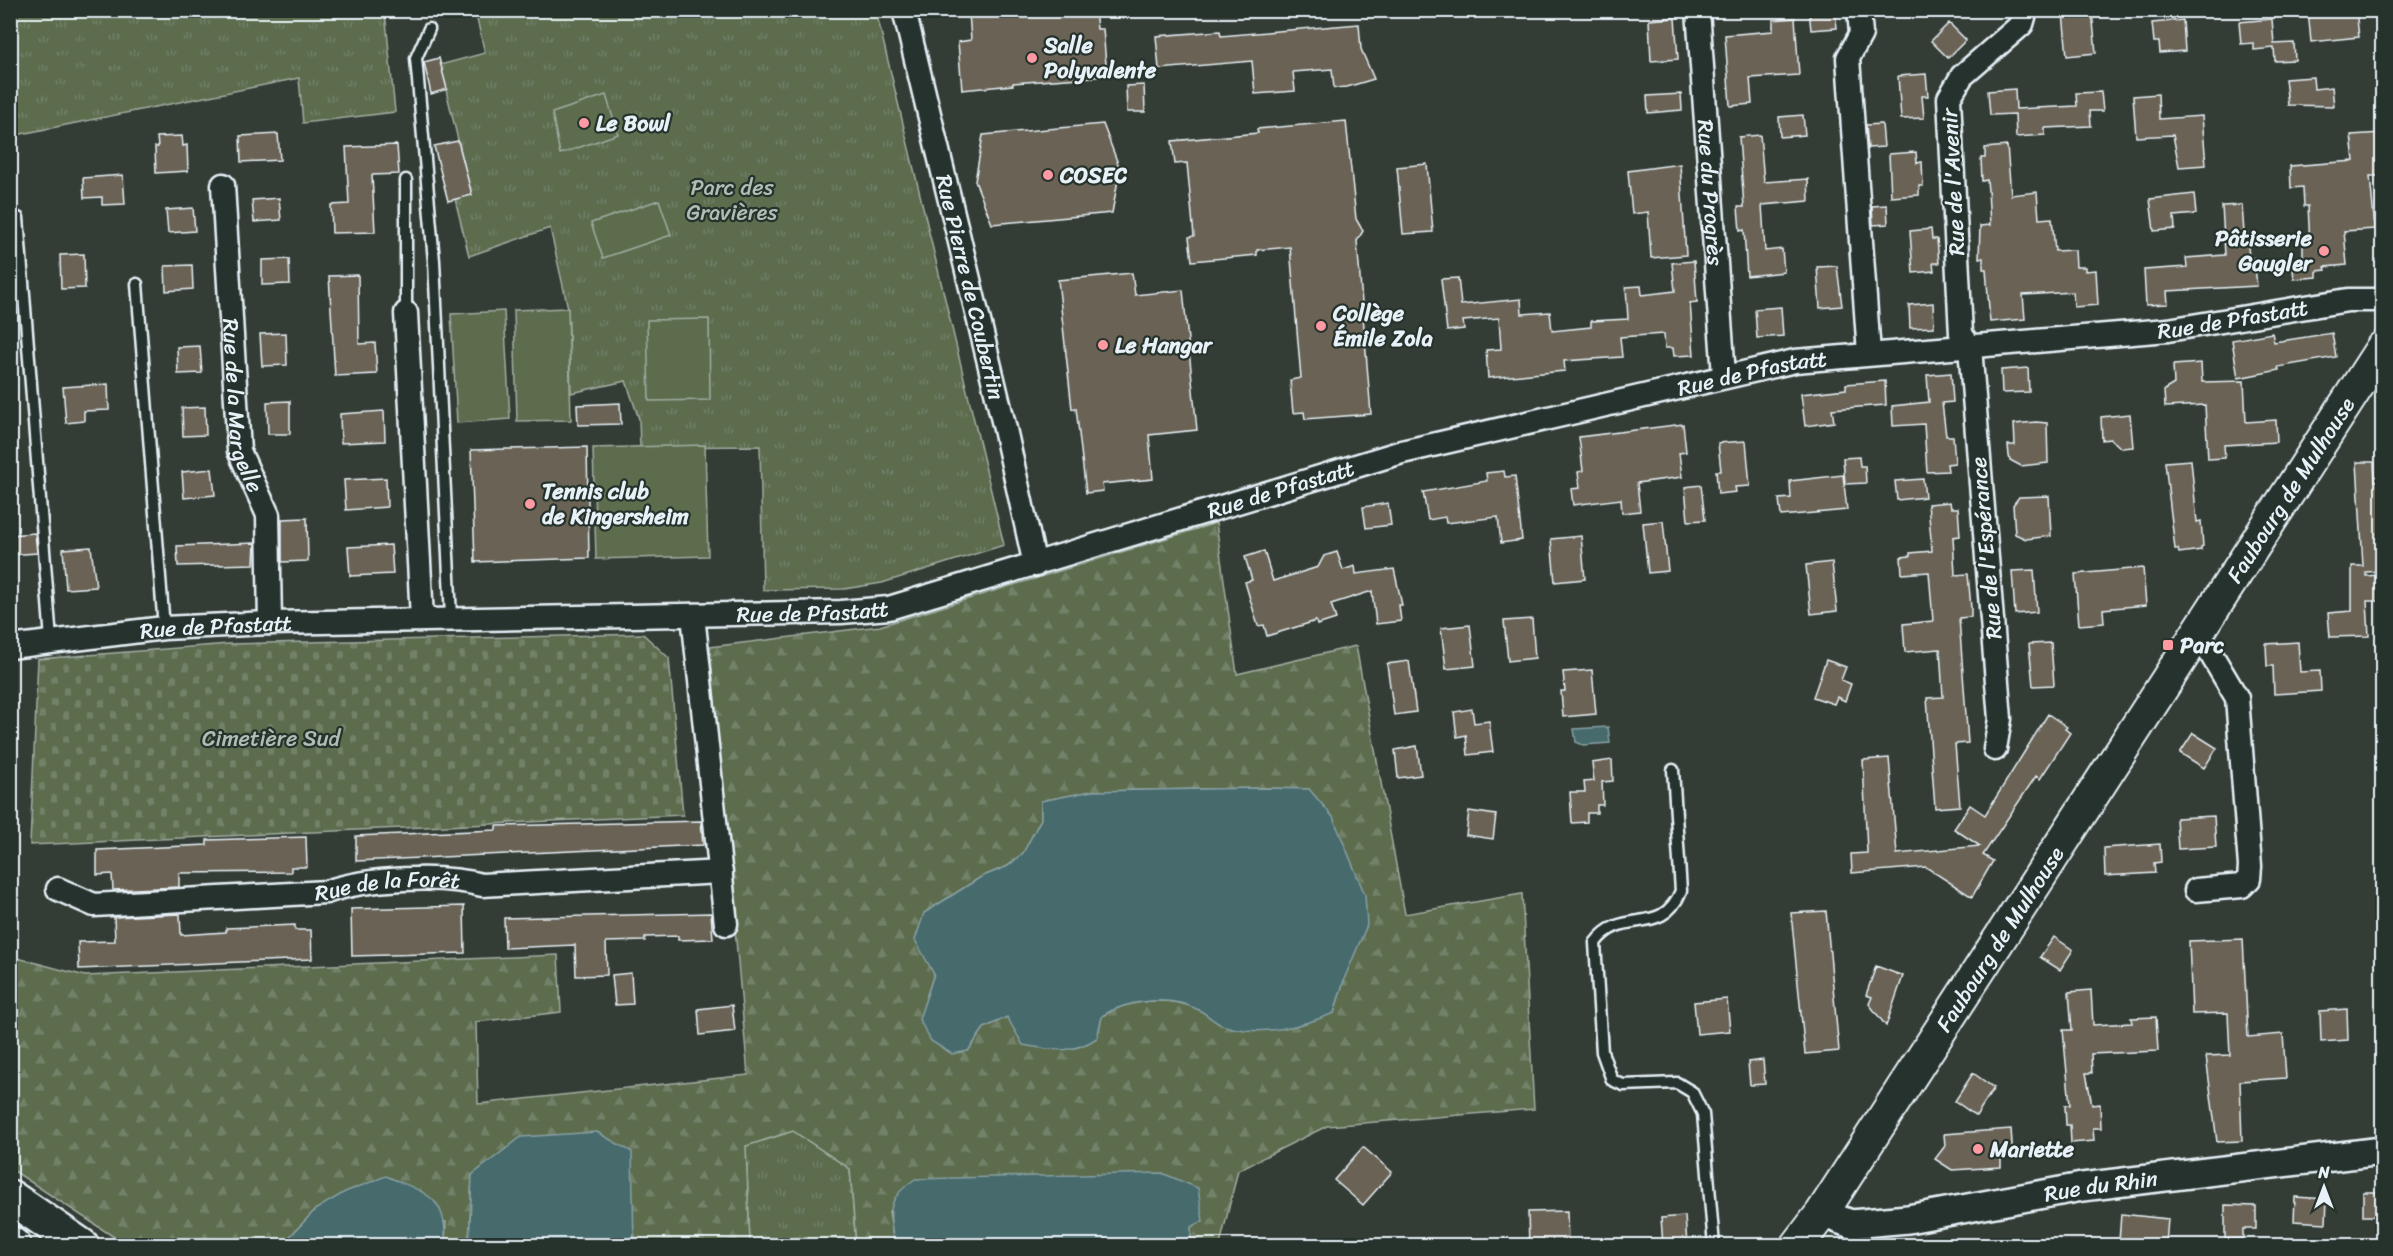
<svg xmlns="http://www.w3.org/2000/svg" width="2393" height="1256" font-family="Sriracha,sans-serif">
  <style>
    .grass { fill: url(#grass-tufts); stroke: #a2aea3; stroke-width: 1.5 }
    .forest { fill: url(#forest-firs); stroke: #a2aea3; stroke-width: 1.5; fill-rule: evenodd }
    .cemetery { fill: url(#cemetery-stones); stroke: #a2aea3; stroke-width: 1.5 }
    .pitch { fill: #5c6c4e; stroke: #a2aea3; stroke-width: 1.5 }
    .water { fill: #466a6c; stroke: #87a0a4; stroke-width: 1.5 }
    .building { fill: #6b6354; stroke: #e8f1f8; stroke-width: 1.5 }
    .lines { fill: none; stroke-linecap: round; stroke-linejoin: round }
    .service-casing { stroke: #e8f1f8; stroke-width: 15 }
    .minor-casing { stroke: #e8f1f8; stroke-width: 27 }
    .tertiary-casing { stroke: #e8f1f8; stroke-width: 32 }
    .secondary-casing { stroke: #e8f1f8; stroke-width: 36 }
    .trunk-casing { stroke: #e8f1f8; stroke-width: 38 }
    .service { stroke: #26332d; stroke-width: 10 }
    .minor { stroke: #26332d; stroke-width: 22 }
    .tertiary { stroke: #26332d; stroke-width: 27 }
    .secondary { stroke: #26332d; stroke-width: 32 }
    .trunk { stroke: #26332d; stroke-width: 33 }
    .poi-dot { fill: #ff9aa2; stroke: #26332d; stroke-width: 2 }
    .labels { text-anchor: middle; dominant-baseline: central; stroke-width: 4.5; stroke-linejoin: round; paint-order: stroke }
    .poi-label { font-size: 22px; font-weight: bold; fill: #e8f1f8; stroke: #26332d; text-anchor: start }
    .street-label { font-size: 22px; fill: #e8f1f8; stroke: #26332d }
    .park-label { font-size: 22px; fill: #b0bcb4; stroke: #26332d }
  </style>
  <defs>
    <pattern id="grass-tufts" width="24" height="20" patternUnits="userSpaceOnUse" patternTransform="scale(1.5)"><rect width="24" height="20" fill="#5c6c4e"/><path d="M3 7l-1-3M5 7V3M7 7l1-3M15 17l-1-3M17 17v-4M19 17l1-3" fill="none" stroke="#738168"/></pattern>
    <pattern id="forest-firs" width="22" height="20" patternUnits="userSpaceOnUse" patternTransform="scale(1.5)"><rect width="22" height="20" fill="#5c6c4e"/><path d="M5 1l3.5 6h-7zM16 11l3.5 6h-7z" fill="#738168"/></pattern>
    <pattern id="cemetery-stones" width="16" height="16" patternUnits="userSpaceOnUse" patternTransform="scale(1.5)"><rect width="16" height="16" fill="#5c6c4e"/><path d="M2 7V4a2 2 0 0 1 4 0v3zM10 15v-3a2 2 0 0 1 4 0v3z" fill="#738168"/></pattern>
  </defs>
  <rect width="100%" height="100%" fill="#343d35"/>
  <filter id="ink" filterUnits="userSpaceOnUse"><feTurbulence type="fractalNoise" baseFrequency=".0167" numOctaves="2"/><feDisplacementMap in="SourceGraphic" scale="12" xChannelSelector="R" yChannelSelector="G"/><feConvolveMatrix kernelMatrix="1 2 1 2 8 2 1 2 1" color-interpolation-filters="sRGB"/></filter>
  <g filter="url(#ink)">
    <!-- grass -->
    <path class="grass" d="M11,10L385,11L395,112L303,123L299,78L11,136Z
      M475,11H876L1004,545L882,583L844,589L763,590L760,446L640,447L639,419L626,381L571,393L568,308L550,228L469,256L455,199L471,194L440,65L485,53Z
      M793,1131L850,1169L856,1245H750L746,1146Z"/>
    <!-- forest -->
    <path class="forest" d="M1216,523L1237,674L1356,646L1405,914L1522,894L1534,1109L1327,1126L1238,1170L1220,1245H1191V1227L889,1211L894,1245H856L850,1169L793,1131L746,1146L750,1245H634L631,1153L472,1175L469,1245H445L446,1222L316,1209L282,1245H126L11,1169L10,956L85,976L558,955L561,1012L476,1022L478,1104L748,1075L710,647L880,626ZM1263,788L1309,789L1345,977L1334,1013L1221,1025C1214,1020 1206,1013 1198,1009C1169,996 1129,999 1102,1016L1097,1038L1007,1017L984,1028L968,1051L926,998L934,974L924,913L981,877L1008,866L1023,853L1041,819V801L1092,791Z"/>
    <!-- cemetery -->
    <path class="cemetery" d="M643,634L669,658L683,815L30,845L38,659L229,644Z"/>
    <!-- pitch -->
    <path class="pitch" d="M606,95L618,134L560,154L552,113Z
      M659,200L671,235L603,258L591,223Z
      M568,308L571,420L517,421L514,310Z
      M504,311L510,419L457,423L451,314Z
      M709,319L710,400L649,401L647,320Z
      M705,445L708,556L596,559L593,448Z"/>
    <!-- water -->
    <path class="water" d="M1608,727L1610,743L1583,745L1576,742L1574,729Z
      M1263,788L1309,789L1333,817L1365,895L1367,925L1345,977L1334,1013C1300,1027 1259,1038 1222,1025C1214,1022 1207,1014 1199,1010C1171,995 1128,999 1102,1016L1097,1038C1071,1055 1053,1050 1023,1045L1007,1017L984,1028L968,1051L952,1054L931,1041L919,1019L934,974L915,940L924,913L981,877L1008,866L1023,853L1041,819V801L1092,791Z
      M597,1132L632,1152L634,1245H469L472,1175L521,1137Z
      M1162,1173L1198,1188L1203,1221L1191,1227V1245H894C890,1212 884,1200 915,1179Z
      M386,1176C425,1193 448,1196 445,1245H282L316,1209L345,1192Z"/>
    <!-- building -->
    <path class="building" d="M975,10H1095L1097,29H1103L1107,76L1013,83V85L962,90L958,42L971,40L969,13Z
      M1809,10H1835L1837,28L1811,30Z
      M2308,10H2356L2359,37L2311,42Z
      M2092,11L2096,53L2067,56L2063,13Z
      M1675,18L1678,59L1651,61L1649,20Z
      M1795,18L1799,75L1750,78L1752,104L1730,106L1725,35L1773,31V20Z
      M2272,19L2274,44L2294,43L2295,60L2275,61L2274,48L2254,50V43L2241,44L2239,22Z
      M2183,20L2185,51L2160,53L2159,42H2154L2152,23Z
      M1949,23L1966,40L1948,58L1931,41Z
      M1359,24L1361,49L1374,79L1347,87L1334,88L1332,69L1293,72L1295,91L1255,94L1252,61L1159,69L1156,36L1220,31L1221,36Z
      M439,58L447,89L431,94L424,62Z
      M1926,74L1928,96H1922L1924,118L1901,119L1898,76Z
      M2313,77L2314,89L2332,87L2334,106L2288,105L2285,79Z
      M1144,85L1145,112H1127L1126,86Z
      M2015,89L2016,109L2077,106L2076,93L2101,92L2103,111H2090L2091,126L2045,128V135L2016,137L2015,114L1990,115L1988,91Z
      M1681,94L1682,110L1648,113L1647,96Z
      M2158,94L2159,119L2202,116L2206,165L2179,167L2173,135L2136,137L2133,96Z
      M1803,115L1805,135L1780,137L1779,117Z
      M1346,121L1356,219L1363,231L1357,241L1371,414L1305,419L1304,412L1293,413L1290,380L1301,378L1290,247L1257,250V255L1192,261L1189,237L1194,236L1187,163L1175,164L1172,141L1258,133L1257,129Z
      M1103,124L1120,169L1112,213L992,224L975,181L983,135Z
      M1882,124L1884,147L1868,148L1866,125Z
      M2382,133V176H2370L2375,229L2344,231L2347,265L2325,267L2326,270L2317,271V277L2294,279L2292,259L2303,258V244H2310L2308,206H2304L2303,187L2291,188L2290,166L2354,161L2351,135Z
      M278,134L280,160L241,162L240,136Z
      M1760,135L1764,182L1808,179L1809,201L1762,205L1765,251L1782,249L1784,272L1747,276L1744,230L1740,231L1738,207H1744L1739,137Z
      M182,136L183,146L187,145L188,171L156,173L155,147H158L157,137Z
      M458,141L472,195L448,201L434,146Z
      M397,145L399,174L372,175L375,232L332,233L331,205L349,204L346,147Z
      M2007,146L2011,195L2037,192L2039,219L2052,218L2055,251L2075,250L2076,267H2085V271L2096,270L2098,305L2074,307L2073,292L2023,295L2025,319L1990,322L1986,269H1983V258H1979L1980,226L1990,225L1988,191L1987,180L1982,181L1981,158H1985V148Z
      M1916,152L1917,163L1922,162L1923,186H1919V195L1891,197L1889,154Z
      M1427,164L1433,232L1403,234L1397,167Z
      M1680,164L1686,255L1651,258L1648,212L1632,214L1628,171Z
      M123,175L125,204L102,205V197L84,198L83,178Z
      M2194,194L2196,214L2174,216L2175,229L2154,231L2150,199Z
      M279,198L281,220L254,222L252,200Z
      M1887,205L1888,224L1873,225L1872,206Z
      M2242,205L2244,233H2247L2249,258H2254L2257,286L2167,291L2168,304L2146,305L2144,270L2187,267L2186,258L2225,255L2222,206Z
      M193,208L195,231L168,233L166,210Z
      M1931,229L1932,239H1937L1939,263H1933L1934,271L1913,273L1910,231Z
      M84,254L85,288L61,289L60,255Z
      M289,259L290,284L262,285V260Z
      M1694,261L1697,302L1690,303L1694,355L1674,356L1673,348H1665L1664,334L1620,337L1622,357L1564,361L1565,371L1488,378L1486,350L1501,349L1499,318L1463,321L1464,329L1447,331L1441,279L1458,278L1461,305L1521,299L1522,314L1550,312L1552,331L1591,327V321L1628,319L1626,287L1641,286L1642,295L1675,291L1672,263Z
      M192,265L193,289L166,291L165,266Z
      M1837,266L1842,306L1820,308L1817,267Z
      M1132,273L1135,295L1183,290L1197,430L1149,435L1153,479L1102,484L1103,491L1086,493L1076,408L1072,409L1058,280Z
      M358,275L359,344L375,343L377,374L335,376L329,276Z
      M1933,303L1934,327L1910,328L1909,305Z
      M1781,307L1783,336L1757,338L1755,309Z
      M286,333L287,365L262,366L260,334Z
      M2272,333L2274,342L2332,333L2336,357L2278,367L2279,370L2238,378L2232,340Z
      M200,346L202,373L178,374L177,347Z
      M2201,363L2202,382L2244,381L2246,422L2276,420L2277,442L2224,445L2225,458L2208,459L2205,405L2165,407L2164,390L2174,384L2173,365Z
      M2028,368L2029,392L2002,393L2001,370Z
      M1951,373L1953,402L1942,403L1946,436H1953L1955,463L1947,464L1948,471L1927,472L1924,424L1893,426L1892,406L1929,402L1927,375Z
      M1885,381L1886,405L1832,409L1834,422L1805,426L1801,394L1846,389V384Z
      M108,384L109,410L84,411V421L66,423L63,387Z
      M290,401V434H268L267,402Z
      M620,403L621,424L578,425L577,405Z
      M205,407L206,435L183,436L182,408Z
      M384,411L385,441L341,443L340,414Z
      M2130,414L2133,447L2121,448L2111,439L2102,440L2101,417Z
      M2036,422L2047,423L2048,463L2021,466L2010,460L2009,456L2008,445H2015L2014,424Z
      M1683,424L1686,452L1679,453L1682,477L1637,483L1640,511L1622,513L1621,499L1573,505L1571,489L1580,488L1578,472L1583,471L1579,437Z
      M1746,441L1750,486L1735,487L1736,492L1718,494L1716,471H1721L1718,443Z
      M587,447L589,558L475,562L471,450Z
      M1859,457L1860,466H1865L1866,483L1845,484L1843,458Z
      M2191,460L2197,522L2201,521L2203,546L2201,547V550L2179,553L2178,549H2175L2165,462Z
      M2357,462H2374L2375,481L2382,480V571L2366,572V576L2378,575L2379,601H2367L2369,636L2330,637L2328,613L2352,611V566H2363Z
      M212,469L215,495L184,498L182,472Z
      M1504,471L1505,477L1515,476L1522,540L1501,543L1498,517L1446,523L1445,517L1428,520L1423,492L1487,481L1486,473Z
      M1843,475L1847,510L1781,516L1779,499L1791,498L1790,481Z
      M386,478L387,507L346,510L344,480Z
      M1923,479L1925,497L1897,500L1895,481Z
      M1701,485L1705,520L1688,521L1685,487Z
      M2049,496L2051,536L2026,539L2015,534L2013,505L2019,497Z
      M1950,502L1951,508H1958L1960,536L1953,537L1955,575L1968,574L1971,608V617L1959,618L1968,743L1955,744L1960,806L1935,808L1927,698L1943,697L1940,649L1905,652L1903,624L1933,621L1929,572L1902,574L1901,557L1910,556V553L1932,551L1928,504Z
      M1388,503L1391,525L1366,528L1363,507Z
      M307,518L308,561L282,562V519Z
      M1663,521L1668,571L1648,573L1643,523Z
      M35,533L37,553L10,555V535Z
      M1581,536L1585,579L1555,582L1551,539Z
      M255,543L254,564L178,566L177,546Z
      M391,545L393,574L350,576L348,547Z
      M91,547L96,587L66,589L63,549Z
      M1264,551L1273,581L1318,567L1324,556L1337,552L1343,570L1355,566L1356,574L1394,569L1402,605H1399L1401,621L1376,624L1372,591L1331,604L1336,619L1317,625L1316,621L1267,636L1264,625L1258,626L1245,582L1252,580L1245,557Z
      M1832,562L1837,611L1811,614L1806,565Z
      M2143,568L2146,605L2103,609L2104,623L2079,625L2075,574Z
      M2034,570L2037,612L2015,614L2012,571Z
      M1532,619L1535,658L1508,661L1504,621Z
      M1470,625L1475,666L1446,669L1441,628Z
      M2298,642L2300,672L2320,671L2321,691L2274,694L2273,666H2267L2266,644Z
      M2051,643L2054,685L2033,686L2029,644Z
      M1826,660L1846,667L1841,680L1851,684L1845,701L1837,697L1834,704L1813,697Z
      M1409,661L1416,712L1394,715L1387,664Z
      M1592,670L1596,714L1563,717L1561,691H1565L1563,672Z
      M1472,709L1474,723L1489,721L1493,752L1468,755L1466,735L1457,737L1454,712Z
      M2048,714L2067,727L2065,729L2070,733L2040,779L2036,776L1983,855L1993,861L1972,897L1926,867L1852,873L1851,854L1867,853L1863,760L1889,758L1897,854L1980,846L1954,829L1970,805L1985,815Z
      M2193,733L2217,748L2204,768L2180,753Z
      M1417,746L1421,775L1398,778L1395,750Z
      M1612,760L1613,781L1602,782L1603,805H1597V813H1587V822L1572,823L1570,792H1585L1584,782L1594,781L1592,763Z
      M1469,811L1496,815L1493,839L1466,835Z
      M2214,816L2216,847L2178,849L2176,818Z
      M701,821L703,845L356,861V836L496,830V826Z
      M306,837L307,867H291V872L179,873V887L113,890L112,874L97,875V850L207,845V840Z
      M2160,844L2161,862L2154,863L2155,873L2105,876L2104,848Z
      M464,906L465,953L352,956L351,909Z
      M1826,911L1839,1051L1805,1054L1791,913Z
      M711,913L713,939L678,940V936L645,937V941L606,942L607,975L576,976L575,945L505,948L504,918Z
      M180,914L181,935L226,932V928L295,925V930H311L312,959L79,969L78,942L115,941L114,917Z
      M2054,937L2073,950L2060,970L2040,957Z
      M2243,939L2248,1037L2283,1034L2286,1078L2240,1081L2242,1141L2217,1142L2206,1056L2230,1055L2228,1013L2192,1014L2189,941Z
      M1876,966L1903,976L1886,1026L1869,1004L1872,997L1866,995Z
      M631,973L633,1004L615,1005L612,975Z
      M2091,990L2093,1025L2132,1023L2131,1018L2156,1017L2158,1051L2091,1054L2092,1073H2086L2092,1105L2100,1104L2101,1128H2093L2094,1141L2071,1143L2070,1125H2066L2065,1105H2070L2063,1030H2072L2069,992Z
      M1727,999L1730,1031L1697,1034L1694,1002Z
      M732,1005L735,1031L700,1035L698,1009Z
      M2347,1009L2348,1040L2321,1042L2320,1011Z
      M1763,1060L1765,1084L1750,1085L1748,1062Z
      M1973,1073L1994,1088L1976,1116L1955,1101Z
      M2011,1129L2013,1157L2001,1158V1167L1952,1170L1935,1159L1945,1146L1944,1134Z
      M1363,1147L1392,1172L1363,1205L1334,1180Z
      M2363,1192H2382V1216H2363Z
      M2295,1197L2327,1199L2326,1223L2294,1221Z
      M2225,1205L2256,1206V1229H2243V1239H2225Z
      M1567,1211L1568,1245H1529L1528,1212Z
      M2121,1214L2168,1219L2166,1244L2119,1241Z
      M1685,1216L1687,1245H1663L1661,1218Z"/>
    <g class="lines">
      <!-- service casing -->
      <g class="service-casing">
        <path id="service" d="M429,29L416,58L434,261L451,618
          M406,180V313
          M18,218L51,640
          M137,284L164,628
          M1673,770L1681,891C1661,939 1623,905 1595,943L1602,1052L1612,1080L1623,1085L1677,1083L1692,1092L1703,1114L1714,1246"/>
      </g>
      <!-- minor casing -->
      <g class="minor-casing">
        <g id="minor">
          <path id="s1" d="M904,10L1005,429L1035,565"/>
          <path id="s2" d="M1698,10L1724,376"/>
          <path d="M1859,10L1861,34L1848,58L1869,354"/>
          <path id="s3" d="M223,185L239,451L268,515L270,623"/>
          <path d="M406,313L422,619"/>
          <path d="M693,615L726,924"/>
          <path id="s4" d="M10,647L164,628L270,623L841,612L889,608L1402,452L1795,361L2168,330L2348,300H2382"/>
          <path d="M1995,749L2000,719L1970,347L1961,334L1949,98L1962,76L2022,24L2026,10"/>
          <path id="s5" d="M58,889L94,905L326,892C366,878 441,874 482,885L721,872"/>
          <path d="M2196,890L2242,886L2249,879L2250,866L2237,698L2198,632"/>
        </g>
      </g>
      <!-- tertiary casing -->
      <g class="tertiary-casing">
        <g id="tertiary">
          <path id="s6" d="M1822,1213L1851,1224L1908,1219L2082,1187L2382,1151"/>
        </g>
      </g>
      <!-- secondary casing -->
      <g class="secondary-casing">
        <g id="secondary">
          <path id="s7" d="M1797,1246L1822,1213L2382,348"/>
        </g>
      </g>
      <!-- trunk casing -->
      <g class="trunk-casing">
        <path id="trunk" d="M10,1197L82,1246
          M10,1243L14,1246"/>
      </g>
      <!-- service -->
      <use href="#service" class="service"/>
      <!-- minor -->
      <use href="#minor" class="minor"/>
      <!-- tertiary -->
      <use href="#tertiary" class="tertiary"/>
      <!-- secondary -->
      <use href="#secondary" class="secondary"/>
      <!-- trunk -->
      <use href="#trunk" class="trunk"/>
    </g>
  </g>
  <!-- markers -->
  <g class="poi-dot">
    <circle cx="1032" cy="58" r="6"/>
    <circle cx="584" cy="123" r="6"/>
    <circle cx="1048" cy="175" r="6"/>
    <circle cx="2324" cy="251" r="6"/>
    <circle cx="1321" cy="326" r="6"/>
    <circle cx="1103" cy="345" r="6"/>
    <circle cx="530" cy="504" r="6"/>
    <rect x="2162" y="639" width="12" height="12" rx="3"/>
    <circle cx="1978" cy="1149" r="6"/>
  </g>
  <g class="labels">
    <!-- poi labels -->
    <g class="poi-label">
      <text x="1044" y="45">Salle<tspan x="1044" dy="25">Polyvalente</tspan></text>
      <text x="596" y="123">Le Bowl</text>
      <text x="1060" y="175">COSEC</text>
      <text x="2312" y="238" text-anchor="end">Pâtisserie<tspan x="2312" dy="25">Gaugler</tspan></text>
      <text x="1333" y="313">Collège<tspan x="1333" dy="25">Émile Zola</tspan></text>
      <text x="1115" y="345">Le Hangar</text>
      <text x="542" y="491">Tennis club<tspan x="542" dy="25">de Kingersheim</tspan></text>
      <text x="2180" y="645">Parc</text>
      <text x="1990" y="1149">Mariette</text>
    </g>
    <!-- street labels -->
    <g class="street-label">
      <text transform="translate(1953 182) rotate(-93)">Rue de l'Avenir</text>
      <text stroke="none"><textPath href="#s2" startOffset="183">Rue du Progrès</textPath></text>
      <text stroke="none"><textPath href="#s1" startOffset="285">Rue Pierre de Coubertin</textPath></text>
      <text stroke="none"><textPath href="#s4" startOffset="2260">Rue de Pfastatt</textPath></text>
      <text stroke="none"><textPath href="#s4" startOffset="1776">Rue de Pfastatt</textPath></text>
      <text stroke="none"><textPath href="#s3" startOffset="222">Rue de la Margelle</textPath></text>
      <text stroke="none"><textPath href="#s4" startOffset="1290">Rue de Pfastatt</textPath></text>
      <text stroke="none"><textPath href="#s7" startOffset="903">Faubourg de Mulhouse</textPath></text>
      <text transform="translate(1986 548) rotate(-95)">Rue de l'Espérance</text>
      <text stroke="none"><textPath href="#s4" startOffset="804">Rue de Pfastatt</textPath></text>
      <text stroke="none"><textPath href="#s4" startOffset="207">Rue de Pfastatt</textPath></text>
      <text stroke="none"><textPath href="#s5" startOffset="334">Rue de la Forêt</textPath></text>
      <text stroke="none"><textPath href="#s7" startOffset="368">Faubourg de Mulhouse</textPath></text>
      <text stroke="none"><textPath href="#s6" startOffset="284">Rue du Rhin</textPath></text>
    </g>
    <!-- park labels -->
    <g class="park-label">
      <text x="732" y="187">Parc des<tspan x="732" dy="25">Gravières</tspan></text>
      <text x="271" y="738">Cimetière Sud</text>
    </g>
  </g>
  <!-- margin -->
  <rect width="2393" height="1256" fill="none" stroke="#26332d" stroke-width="36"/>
  <rect x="18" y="18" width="2357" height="1220" fill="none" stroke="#e8f1f8" stroke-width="2" filter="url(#ink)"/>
  <!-- north arrow -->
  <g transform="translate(2324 1187)" stroke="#26332d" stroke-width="4.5" paint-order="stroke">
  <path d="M0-4.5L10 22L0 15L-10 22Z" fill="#e8f1f8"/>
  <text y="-9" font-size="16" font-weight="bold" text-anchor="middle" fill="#e8f1f8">N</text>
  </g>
</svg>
